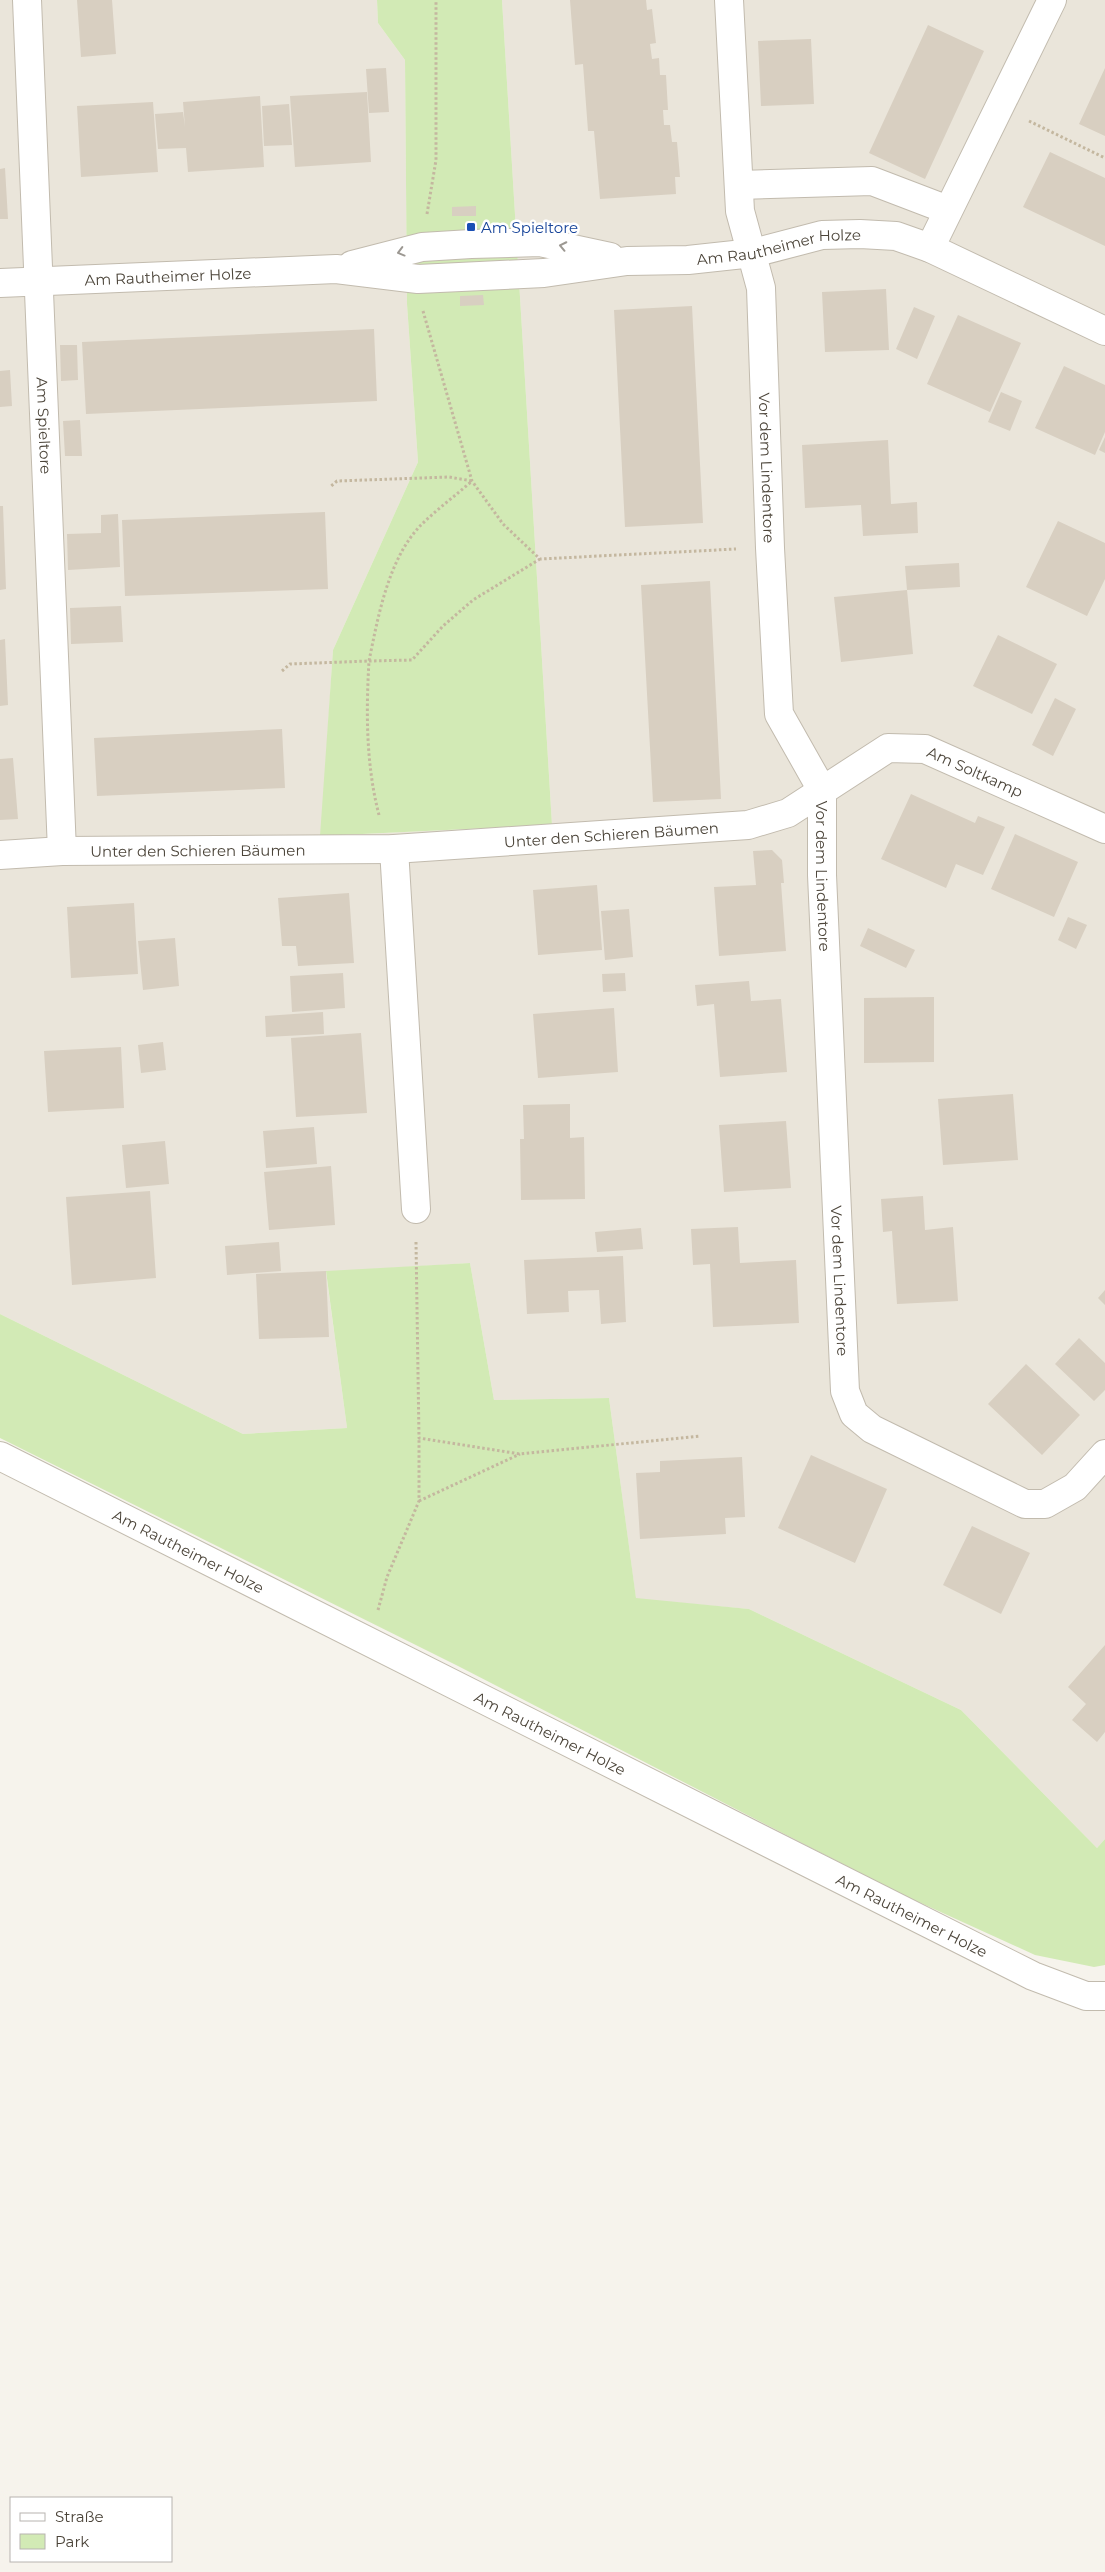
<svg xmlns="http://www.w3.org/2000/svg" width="1105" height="2572" font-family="Montserrat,sans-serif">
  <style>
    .residential { fill: #eae5da }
    .green { fill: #d2eab5 }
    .building { fill: #d8cfc1 }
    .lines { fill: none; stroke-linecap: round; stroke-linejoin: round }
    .minor-casing { stroke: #c2bbae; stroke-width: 30 }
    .path { stroke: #c4b79f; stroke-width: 3; stroke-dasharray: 2.5 2.5; stroke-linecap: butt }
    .minor { stroke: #fff; stroke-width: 28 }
    .oneway { stroke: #9c9892 }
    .transit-dot { fill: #1a4fb4; stroke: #fff; stroke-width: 2 }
    .labels { text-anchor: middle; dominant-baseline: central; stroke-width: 5; stroke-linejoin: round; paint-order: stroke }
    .transit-label { font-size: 15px; fill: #164399; stroke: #fff; text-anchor: start }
    .street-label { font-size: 15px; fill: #4b4439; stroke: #fff }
  </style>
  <rect width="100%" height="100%" fill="#f6f3ec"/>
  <!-- residential -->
  <path class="residential" d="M0,0H377L378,23L405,60L407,304L418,462L333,650L321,836L552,825L502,0H1105V1839L1097,1848L961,1710L749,1609L636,1599L609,1398L494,1400L470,1263L326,1272L347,1428L243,1434L0,1314Z"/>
  <!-- green -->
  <path class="green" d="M377,0H502L552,825L320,836L333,650L418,462L407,304L405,60L378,23Z
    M470,1263L494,1400L609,1398L636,1598L749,1609L961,1710L1097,1848L1105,1839V1965L1094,1967L1035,1955L901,1894L458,1666L0,1438V1314L243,1434L347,1428L326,1271Z"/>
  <!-- building -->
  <path class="building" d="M77,0H112L116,54L81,57Z
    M570,0H646L647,10L652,9L656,43L650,44L652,59L659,58L660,75H666L668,110H663L664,125H670L672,142H677L680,177H675L676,194L600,199L594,131H588L583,64L575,65Z
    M928,25L984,51L925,179L869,153Z
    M811,39L814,104L761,106L758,41Z
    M386,68L389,112L369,113L366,69Z
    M1105,68V136L1079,124Z
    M367,92L371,162L295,167L290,96Z
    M260,96L264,167L188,172L186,148L158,149L155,114L183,112L185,127L183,102Z
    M153,102L158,172L81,177L77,106Z
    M289,104L292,145L264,146L262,106Z
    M1050,152L1105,178V246L1023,207Z
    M5,168L8,219H0V169Z
    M476,206V216H452V207Z
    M886,289L889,350L825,352L822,292Z
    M483,295L484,305L460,306V296Z
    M692,306L703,523L625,527L614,310Z
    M914,307L935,316L917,359L896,349Z
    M958,315L1021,343L990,412L927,384Z
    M374,329L377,401L86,414L82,342Z
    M60,345H77L78,380L61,381Z
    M1064,366L1105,385V432L1095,455L1035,428Z
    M10,370L12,406L0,407V371Z
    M1001,392L1022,401L1010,431L988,422Z
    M80,420L82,456H65L63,421Z
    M1105,437V453L1099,450Z
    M888,440L891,504L917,502L918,533L863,536L861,505L805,508L802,445Z
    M0,506H3L6,589L0,590Z
    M325,512L328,589L125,596L122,520Z
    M118,514L120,567L68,570L67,534L101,533V515Z
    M1058,521L1105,543V579L1087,616L1026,587Z
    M959,563L960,587L907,590L905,566Z
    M710,581L721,799L653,802L641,585Z
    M907,590L913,654L841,662L834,597Z
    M121,606L123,642L71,644L70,608Z
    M998,635L1057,664L1032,714L973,686Z
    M5,639L8,705L0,706V640Z
    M1055,698L1076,709L1053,756L1032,745Z
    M282,729L285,788L97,796L94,738Z
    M13,758L18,819L0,820V759Z
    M911,794L975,823L978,816L1005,827L983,875L956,864L946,888L881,859Z
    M1015,834L1078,862L1054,917L991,889Z
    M772,850L782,860L784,883H781L786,951L719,956L714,887L756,885L753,851Z
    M597,885L602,950L538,955L533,890Z
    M349,893L354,963L298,966L296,946H282L278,898Z
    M134,903L138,974L71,978L67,907Z
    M629,909L633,957L605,960L601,911Z
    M1068,917L1087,925L1076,949L1058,940Z
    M868,928L915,950L906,968L860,946Z
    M175,938L179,986L143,990L138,941Z
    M343,973L345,1008L292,1012L290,976Z
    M625,973L626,991L603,992L602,974Z
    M749,981L751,1001L781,999L787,1072L720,1077L714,1004L697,1006L695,985Z
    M934,997V1062L864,1063V998Z
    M614,1008L618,1072L538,1078L533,1014Z
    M323,1012L324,1034L266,1037L265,1016Z
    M361,1033L367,1113L296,1117L291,1038Z
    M163,1042L166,1070L141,1073L138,1045Z
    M121,1047L124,1108L48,1112L44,1051Z
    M1013,1094L1018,1160L943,1165L938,1099Z
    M570,1104V1138L584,1137L585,1199L521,1200L520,1139H524L523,1105Z
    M786,1121L791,1188L724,1192L719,1125Z
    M314,1127L317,1164L266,1168L263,1131Z
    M165,1141L169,1184L126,1188L122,1145Z
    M331,1166L335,1225L269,1230L264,1172Z
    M150,1191L156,1278L72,1285L66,1197Z
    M923,1196L925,1230L953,1227L958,1301L897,1304L892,1231L883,1232L881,1199Z
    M738,1227L740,1263L796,1260L799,1323L713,1327L710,1264L693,1265L691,1229Z
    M641,1228L643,1249L597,1252L595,1232Z
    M279,1242L281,1271L227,1275L225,1246Z
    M623,1256L626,1322L601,1324L599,1290L568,1291L569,1312L527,1314L524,1260Z
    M326,1271L329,1337L259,1339L256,1274Z
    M1105,1290V1305L1098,1298Z
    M1079,1338L1105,1363V1390L1094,1401L1055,1364Z
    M1026,1364L1080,1415L1042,1455L988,1404Z
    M811,1455L887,1489L855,1563L778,1528Z
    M742,1457L745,1517L725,1518L726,1534L640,1539L636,1473L660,1472V1461Z
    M972,1526L1030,1553L1001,1614L943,1585Z
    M1105,1645V1732L1097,1742L1072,1720L1086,1704L1068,1687Z"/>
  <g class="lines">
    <!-- minor casing -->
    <g class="minor-casing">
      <g id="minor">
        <path id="s1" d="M27,0L62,851"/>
        <path id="s2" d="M729,0L740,211L761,288L770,548L779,714L822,790V875L845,1391L854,1414L872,1429L1025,1504H1045L1075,1487L1105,1454"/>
        <path d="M739,185L872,181L948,210"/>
        <path d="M930,248L1052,0"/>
        <path d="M352,265L422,247L471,244L540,242L610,257"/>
        <path id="s3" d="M0,283L336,269L418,279L544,273L627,261L688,260L753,253L822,235L860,234L896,236L930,248L1105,331"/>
        <path d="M394,849L416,1209"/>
        <path id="s4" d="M0,855L62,851L394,849L748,825L788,813L888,748L925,749L1105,829"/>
        <path id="s5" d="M0,1456L1033,1976L1086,1996H1105"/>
      </g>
    </g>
    <!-- path -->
    <path class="path" d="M1029,121L1105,158
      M427,214L436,160V0
      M423,311L472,481L503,524L540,559L736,549
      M282,671L290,664L369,661C378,617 388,560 420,526C436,510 455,496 472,481L449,477L337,481L330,487
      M379,815C366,765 366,712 369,661L412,660L443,626L473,600L540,559
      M416,1242L419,1438L520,1454L700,1436
      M419,1501L520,1454
      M378,1610L387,1577L419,1501V1438"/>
    <!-- minor -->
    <use href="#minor" class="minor"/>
  </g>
  <!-- one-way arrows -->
  <defs><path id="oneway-chevron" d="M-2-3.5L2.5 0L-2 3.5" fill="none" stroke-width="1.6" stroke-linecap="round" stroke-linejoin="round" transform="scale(1.25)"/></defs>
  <g class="oneway">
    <use href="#oneway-chevron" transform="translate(563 246) rotate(-168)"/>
    <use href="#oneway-chevron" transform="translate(401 252) rotate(165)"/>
  </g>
  <!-- markers -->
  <rect class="transit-dot" x="466" y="222" width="10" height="10" rx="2.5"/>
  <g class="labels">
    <!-- transit labels -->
    <g class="transit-label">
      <text x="481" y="227">Am Spieltore</text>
    </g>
    <!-- street labels -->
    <g class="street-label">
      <text stroke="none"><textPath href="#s3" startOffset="782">Am Rautheimer Holze</textPath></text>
      <text stroke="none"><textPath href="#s3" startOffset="168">Am Rautheimer Holze</textPath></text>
      <text stroke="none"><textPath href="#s1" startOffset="426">Am Spieltore</textPath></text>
      <text stroke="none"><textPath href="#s2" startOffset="471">Vor dem Lindentore</textPath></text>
      <text stroke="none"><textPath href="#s4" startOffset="1002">Am Soltkamp</textPath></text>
      <text stroke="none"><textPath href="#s4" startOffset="612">Unter den Schieren Bäumen</textPath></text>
      <text stroke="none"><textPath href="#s4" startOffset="198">Unter den Schieren Bäumen</textPath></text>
      <text stroke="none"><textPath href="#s2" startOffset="891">Vor dem Lindentore</textPath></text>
      <text stroke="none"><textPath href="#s2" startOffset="1296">Vor dem Lindentore</textPath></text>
      <text stroke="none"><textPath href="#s5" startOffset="211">Am Rautheimer Holze</textPath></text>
      <text stroke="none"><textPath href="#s5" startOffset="616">Am Rautheimer Holze</textPath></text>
      <text stroke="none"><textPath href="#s5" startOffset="1021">Am Rautheimer Holze</textPath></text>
    </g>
  </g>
  <!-- legend -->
  <rect x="10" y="2497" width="162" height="65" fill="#ffffff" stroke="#b7b4b0"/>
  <rect x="20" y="2513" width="25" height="8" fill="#ffffff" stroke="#b7b4b0"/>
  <text x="55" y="2522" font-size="15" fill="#4b4439">Straße</text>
  <rect x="20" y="2534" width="25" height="15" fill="#d2eab5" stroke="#b7b4b0"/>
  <text x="55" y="2547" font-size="15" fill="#4b4439">Park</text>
</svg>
